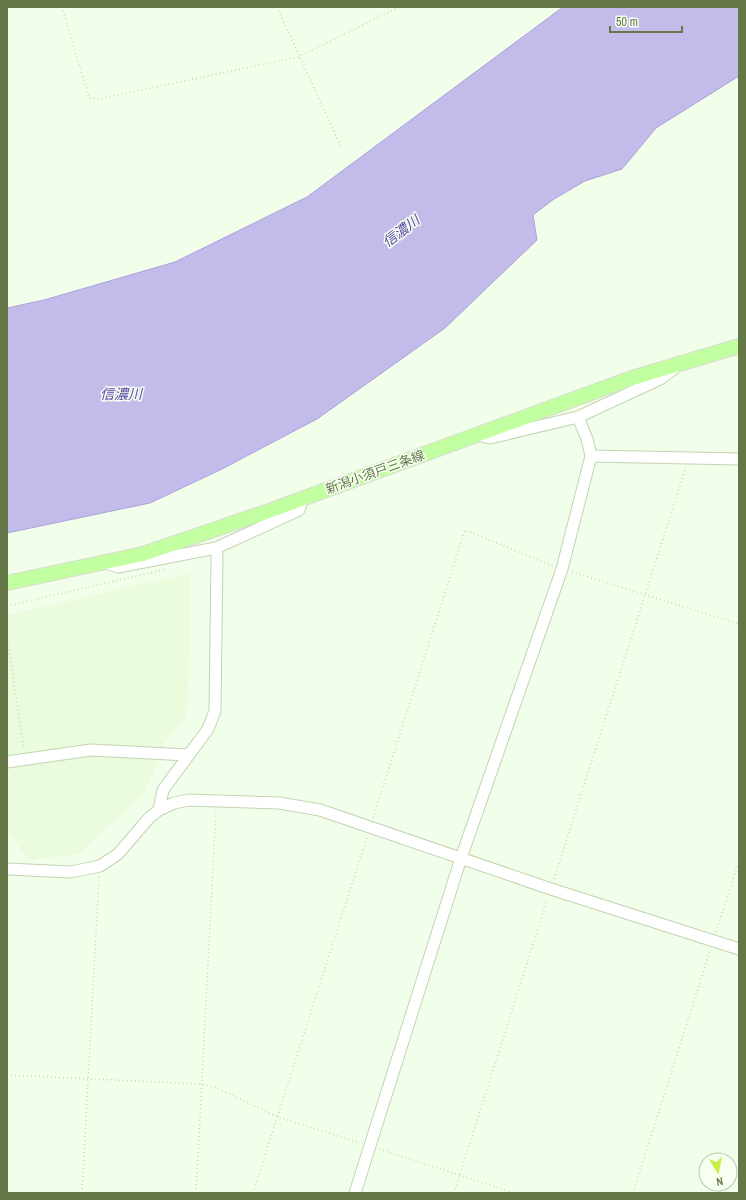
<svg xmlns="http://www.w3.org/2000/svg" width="746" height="1200" font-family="'Archivo Narrow','Noto Sans JP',sans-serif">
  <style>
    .residential { fill: #eafbde }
    .water { fill: #c3bcea; stroke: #aca1dc }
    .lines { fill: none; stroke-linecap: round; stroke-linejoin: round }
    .minor-casing { stroke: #c3d4b1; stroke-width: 13 }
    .major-casing { stroke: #d7dccf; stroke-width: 16 }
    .path { stroke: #c4dba1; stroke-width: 1.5; stroke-dasharray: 1 3; stroke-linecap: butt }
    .minor { stroke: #fff; stroke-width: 11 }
    .major { stroke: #c2ffa0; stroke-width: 14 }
    .labels { text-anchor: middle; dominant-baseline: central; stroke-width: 3; stroke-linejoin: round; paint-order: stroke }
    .street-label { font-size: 13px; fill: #657747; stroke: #f7fff2 }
    .water-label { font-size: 14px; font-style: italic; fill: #5b4aa7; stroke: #f7fff2 }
  </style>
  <rect width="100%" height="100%" fill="#f1feea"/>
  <!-- residential -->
  <path class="residential" d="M191,573L187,716L166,740L145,792L79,854L28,860L7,829V615Z"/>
  <!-- water -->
  <path class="water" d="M563,7H739V76L656,128L622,169L585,181L554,199L533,215L537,240L445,328L317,419L222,469L150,503L7,533V308L44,300L175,262L307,197Z"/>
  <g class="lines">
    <!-- minor casing -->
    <g class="minor-casing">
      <path id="minor" d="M477,435L490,438L578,417L660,379L676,367
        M591,456L739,459
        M104,562L118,567L216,548L299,510L303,498
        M7,762L91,750L188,755
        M159,810L163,790L208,729L215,711L217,556L216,548
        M7,869L71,872L100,866L118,854L149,818L159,810L174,803L189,800L279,803L320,810L551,889L739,949
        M355,1193L461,858L562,569L591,456L587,439L578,417"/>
    </g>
    <!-- major casing -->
    <g class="major-casing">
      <path id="major" d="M7,583L143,554L266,512L632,378L739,346"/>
    </g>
    <!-- path -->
    <path class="path" d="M62,7L89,98L98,99L298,57L399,7
      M277,7L342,149
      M572,572L739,624
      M7,606L167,569
      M7,638L24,749
      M373,818L465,530L553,566
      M554,879L686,467
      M716,932L739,861
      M7,1075L201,1084L215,1087L278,1117L360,1143
      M379,1149L514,1193
      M82,1193L99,876
      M196,1193L216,810
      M253,1193L367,837
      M454,1193L547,900
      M633,1193L710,951"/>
    <!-- minor -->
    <use href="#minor" class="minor"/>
    <!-- major -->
    <use href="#major" class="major"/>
  </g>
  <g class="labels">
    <!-- street labels -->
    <g class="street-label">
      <text transform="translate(375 472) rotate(-20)">新潟小須戸三条線</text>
    </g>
    <!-- water labels -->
    <g class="water-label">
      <text transform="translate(401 231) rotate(-37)">信濃川</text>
      <text x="121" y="394">信濃川</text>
    </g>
  </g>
  <!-- border -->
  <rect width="746" height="1200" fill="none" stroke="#657747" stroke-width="16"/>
  <!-- north arrow -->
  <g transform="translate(718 1172) rotate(170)"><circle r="19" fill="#f7fff2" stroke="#bdc9ae"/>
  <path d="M0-3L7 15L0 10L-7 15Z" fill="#c7ef48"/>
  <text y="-6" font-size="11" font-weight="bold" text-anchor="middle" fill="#657747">N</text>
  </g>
  <!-- scale -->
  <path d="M610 26v6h72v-6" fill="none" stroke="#657747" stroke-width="2"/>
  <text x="616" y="26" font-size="12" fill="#657747" stroke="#f7fff2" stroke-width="3" paint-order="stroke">50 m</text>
</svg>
